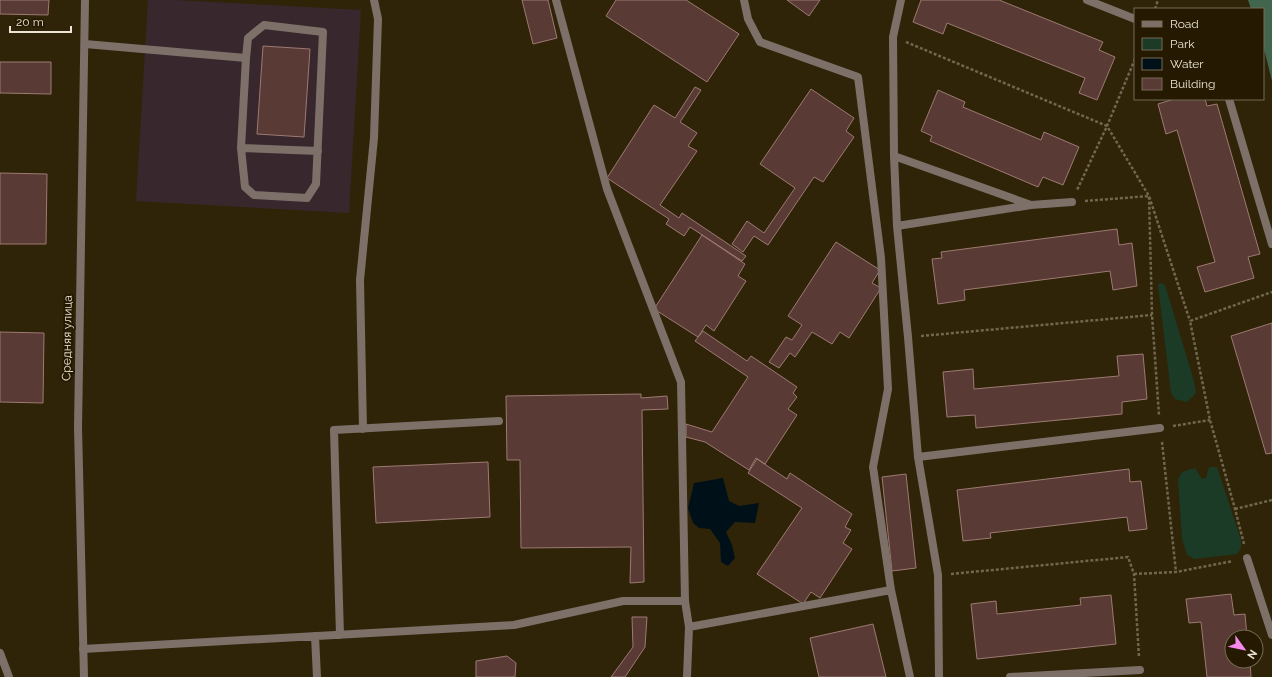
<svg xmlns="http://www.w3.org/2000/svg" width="1272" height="677" font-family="Raleway,sans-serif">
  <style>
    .industrial { fill: #39272e }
    .green { fill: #1b3b27 }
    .forest { fill: #41654d }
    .water { fill: #001019 }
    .building { fill: #593a35; stroke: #9d7a73 }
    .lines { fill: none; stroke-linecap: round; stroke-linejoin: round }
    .path { stroke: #70674f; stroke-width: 2.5; stroke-dasharray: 3 2; stroke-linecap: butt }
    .lane { stroke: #7d7069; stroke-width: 8 }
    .street { stroke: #7d7069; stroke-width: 8 }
    .labels { text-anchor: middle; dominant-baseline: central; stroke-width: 4; stroke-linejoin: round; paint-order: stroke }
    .street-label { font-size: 12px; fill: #ece5d5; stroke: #251a01 }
  </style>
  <rect width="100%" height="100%" fill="#2f2408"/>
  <!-- industrial -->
  <path class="industrial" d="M148,0H175L361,10L349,213L136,201Z"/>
  <!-- green -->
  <path class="green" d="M1160,283L1165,285L1194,381L1196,393L1187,402L1175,399L1171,393L1158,285Z
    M1209,467H1217L1241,540V548L1237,554L1194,559L1187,555L1182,539L1178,479L1182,472L1195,468L1202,479L1206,478Z"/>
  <!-- forest -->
  <path class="forest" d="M1248,0H1272V81L1263,45V9H1251Z"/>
  <!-- water -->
  <path class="water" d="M723,478L729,501L739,506L759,503L755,523L735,522L726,532L732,545L735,558L728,566L721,562L720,543L710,529L699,528L693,523L688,508L694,483Z"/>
  <!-- building -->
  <path class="building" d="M0,0H49L48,15L0,14Z
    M522,0H548L557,38L533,44Z
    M616,0H686L739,34L707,82L606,16Z
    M787,0H820L809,16Z
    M921,0H999L1103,42L1099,50L1115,57L1097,100L1079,93L1085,78L947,23L943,34L913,22Z
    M263,46L310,49L304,137L257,134Z
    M0,62H51V94L0,93Z
    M695,87L701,90L680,122L697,133L688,146L697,151L660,205L679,218L682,213L746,256L742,261L690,227L684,236L666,224L669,219L607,178L654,105L675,118Z
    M811,89L854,118L846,131L854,137L823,182L814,177L768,245L754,236L743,252L732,244L747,221L764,233L795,188L760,164Z
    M938,90L965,102L963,107L1041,140L1044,132L1079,147L1063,185L1043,177L1038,187L930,141L932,136L921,131Z
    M1174,99H1205L1207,106L1217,104L1260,254L1248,257L1254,278L1205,292L1197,267L1215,262L1177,130L1166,134L1158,104Z
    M0,173L47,174L46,244H0Z
    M1117,229L1119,245L1132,243L1137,286L1113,290L1110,271L964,290L965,300L938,304L932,259L942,258L941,252Z
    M702,235L745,264L738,276L746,281L714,331L706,325L698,337L654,309Z
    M836,242L880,270L872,283L881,288L849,338L840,332L832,344L812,332L795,357L790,353L779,368L769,362L786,337L792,340L802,325L788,316Z
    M1272,323V453L1266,454L1231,336Z
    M703,331L747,361L751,356L797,387L793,393L797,397L788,409L797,415L765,464L756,458L749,470L705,442L686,437V424L712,432L748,377L695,341Z
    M0,332L44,333L43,403L0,402Z
    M1143,354L1147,399L1122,402V414L976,428L975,415L947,417L943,372L973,369L974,389L1119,376L1117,356Z
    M641,394V398L667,396L668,409L642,410L644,582L630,583L631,547L521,548L520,460H507L506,396Z
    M757,459L787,479L790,473L852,514L845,527L851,530L843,543L852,549L820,598L811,592L803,604L757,574L802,508L748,473Z
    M488,462L490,517L376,523L373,467Z
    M1129,469L1130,482L1141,481L1147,529L1129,531L1127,517L990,533L991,538L963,541L957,490Z
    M906,474L916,568L892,571L882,477Z
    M1231,594L1234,615L1245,614L1247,637H1232V661H1250L1251,677H1207L1201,622L1189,623L1186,599Z
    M1111,595L1116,644L977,659L971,604L996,601L997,614L1081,605L1080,598Z
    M632,617H647L645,647L625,677H611L633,647Z
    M873,624L886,677H819L810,638Z
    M507,656L516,663L515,677H476V661Z"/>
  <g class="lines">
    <!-- path -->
    <path class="path" d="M1155,9L1158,0
      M906,42L1107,126L1077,190
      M1135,59L1107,126L1149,196L1190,321
      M1085,201L1149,196L1152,315L1159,415
      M921,336L1152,315
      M1173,426L1210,420
      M1162,442L1176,572
      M1235,509L1272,500
      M1244,544L1235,509L1210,420L1190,321L1272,292
      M951,574L1128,557L1134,574L1139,657
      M1134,574L1176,572L1233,561"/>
    <!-- lane -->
    <path class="lane" d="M556,0L607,189L681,382L685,601L689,627L891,590L873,467L888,389L881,258L858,77L760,42L748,19L744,0
      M901,0L893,37L894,156L897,226L908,337L918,457L938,575L939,677
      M1087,0L1135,19
      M85,44L246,58L241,148L245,187L254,195L307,198L316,184L323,32L264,25L248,38L246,58
      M1229,99L1272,244
      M241,148L318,151
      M894,156L1031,205L1072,202
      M897,226L1031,205
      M363,429L360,280L374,138L378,19L374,0
      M918,457L1160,428
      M1247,558L1272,635
      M891,590L910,677
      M340,635L334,430L499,421
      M315,636L317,677
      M83,649L514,625L623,601H685
      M687,677L689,627
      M1010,677L1140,670"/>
    <!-- street -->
    <path class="street" d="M0,653L9,677
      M84,677L78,427L85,0"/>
  </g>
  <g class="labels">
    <!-- street labels -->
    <g class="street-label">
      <text transform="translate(67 338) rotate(-89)">Средняя улица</text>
    </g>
  </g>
  <!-- legend -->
  <rect x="1134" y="8" width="130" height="92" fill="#251a01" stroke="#756b56"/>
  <rect x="1142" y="21" width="20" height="6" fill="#7d7069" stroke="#756b56"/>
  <text x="1170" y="28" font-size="12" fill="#ece5d5">Road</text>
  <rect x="1142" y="38" width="20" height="12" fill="#1b3b27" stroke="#756b56"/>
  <text x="1170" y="48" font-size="12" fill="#ece5d5">Park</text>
  <rect x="1142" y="58" width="20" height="12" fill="#001019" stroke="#756b56"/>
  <text x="1170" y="68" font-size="12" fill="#ece5d5">Water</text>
  <rect x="1142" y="78" width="20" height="12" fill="#593a35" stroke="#756b56"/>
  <text x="1170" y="88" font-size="12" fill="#ece5d5">Building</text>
  <!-- north arrow -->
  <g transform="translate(1244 649) rotate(123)"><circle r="19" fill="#251a01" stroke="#756b56"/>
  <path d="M0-3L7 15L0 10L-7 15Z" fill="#f788ec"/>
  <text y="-6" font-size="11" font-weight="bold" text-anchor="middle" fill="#ece5d5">N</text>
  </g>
  <!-- scale -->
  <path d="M10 26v6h61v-6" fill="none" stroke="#ece5d5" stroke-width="2"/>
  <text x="16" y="26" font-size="12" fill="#ece5d5" stroke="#251a01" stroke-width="3" paint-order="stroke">20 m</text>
</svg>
